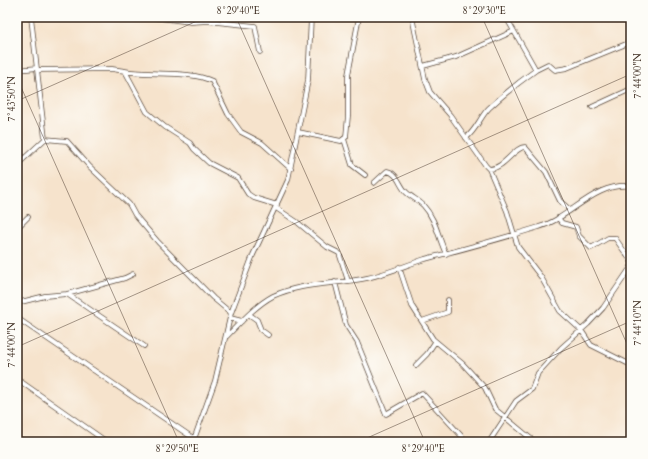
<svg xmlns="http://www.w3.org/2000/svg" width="648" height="459" font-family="Cardo,serif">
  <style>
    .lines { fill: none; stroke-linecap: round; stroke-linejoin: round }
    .street-casing { stroke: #574638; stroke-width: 5.5 }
    .street { stroke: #fff; stroke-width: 4 }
    .ticks { fill: none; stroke: #3b2a1e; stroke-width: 1; stroke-opacity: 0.45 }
    .neatline { fill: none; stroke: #3b2a1e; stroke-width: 1.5 }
    .ticks-label { font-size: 10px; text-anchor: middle; fill: #3b2a1e }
  </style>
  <rect width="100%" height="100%" fill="#fdfcf7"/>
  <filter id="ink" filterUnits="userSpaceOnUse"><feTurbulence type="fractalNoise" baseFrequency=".025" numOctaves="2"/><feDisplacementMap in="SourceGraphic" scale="8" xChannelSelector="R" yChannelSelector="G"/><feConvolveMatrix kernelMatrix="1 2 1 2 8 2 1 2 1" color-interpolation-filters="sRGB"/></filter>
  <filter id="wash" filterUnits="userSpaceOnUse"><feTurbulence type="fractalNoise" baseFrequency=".012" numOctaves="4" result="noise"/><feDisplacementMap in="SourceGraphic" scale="16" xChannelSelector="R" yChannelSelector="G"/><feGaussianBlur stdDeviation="0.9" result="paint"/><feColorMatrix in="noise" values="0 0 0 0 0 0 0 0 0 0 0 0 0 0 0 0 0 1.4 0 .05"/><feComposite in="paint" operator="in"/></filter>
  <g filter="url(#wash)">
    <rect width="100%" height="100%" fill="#f6e3cc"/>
  </g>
  <g filter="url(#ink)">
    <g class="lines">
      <!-- street casing -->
      <g class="street-casing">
        <path id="street" d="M152,17L191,22L207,21L255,26L260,52
          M412,17L425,79L430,92L450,115L486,166L489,169C504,169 514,147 525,147L546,172L560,201L570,210
          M506,17L536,70L548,64L555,70L567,68L631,42
          M423,66L456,57L514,31
          M17,70L37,68
          M37,70L112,69L125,71L147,112L165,127L190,143L194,149L209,163L238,178L248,194L254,198L277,205
          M125,71C151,76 190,70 212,81L228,114L241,132L262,143L291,169
          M592,107L631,89
          M298,132L341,141L346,137L348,116V75L359,17
          M466,138C477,129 480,117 489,108C504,94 519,82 536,70
          M45,139L67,141L90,167L129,204L135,215L158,242L213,298L231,313
          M344,139L352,165L365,175
          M17,165L45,139L31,17
          M489,169L507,211L518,247L541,277L560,311L581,330L591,345L631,365
          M374,183L387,171C398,173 399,185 406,192C411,197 418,200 423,205C436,219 438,237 446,254
          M276,208L297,222L327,247L339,253L348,281
          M558,218L562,223L576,227L579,236L591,248L608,238H615L631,261
          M17,228L28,217
          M399,267L412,306L433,339L463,364L485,388L495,409L535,442
          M335,282L346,325L357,342L386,414L422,393L467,442
          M67,294L125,278L133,274
          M17,303L45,296L67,294L144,346
          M250,315L257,320L261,330L268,335
          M17,318L199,442
          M230,318L242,321
          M422,321L448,312V300
          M227,336C240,323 256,305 273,296C303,282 336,285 367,278C387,274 406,265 425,259C463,249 501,239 539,227C571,218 594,182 631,186
          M416,365L427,354L435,342
          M17,379L107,442
          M17,438L25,442
          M193,442L215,381L231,313L253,255L288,180L308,80L311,17
          M391,442H397
          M489,442L516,401L532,389L538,373L561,348L588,324L603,308L631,267"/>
      </g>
      <!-- street -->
      <use href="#street" class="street"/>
    </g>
  </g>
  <!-- ticks -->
  <path class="ticks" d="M236,17L425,442M482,17L631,353M17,78L179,442M17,101L206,17M17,347L631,74M358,442L631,321"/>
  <!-- margin -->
  <rect width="648" height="459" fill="none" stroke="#fdfcf7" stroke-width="44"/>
  <rect x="22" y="22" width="604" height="415" class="neatline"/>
  <g class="ticks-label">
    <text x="238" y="14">8°29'40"E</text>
    <text x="484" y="14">8°29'30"E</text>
    <text transform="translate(637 76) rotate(-90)" y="4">7°44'00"N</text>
    <text transform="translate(11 99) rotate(-90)" y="4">7°43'50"N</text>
    <text transform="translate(637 323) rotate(-90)" y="4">7°44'10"N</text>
    <text transform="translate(11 345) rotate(-90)" y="4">7°44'00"N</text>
    <text x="177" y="452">8°29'50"E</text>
    <text x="423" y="452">8°29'40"E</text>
  </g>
</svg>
